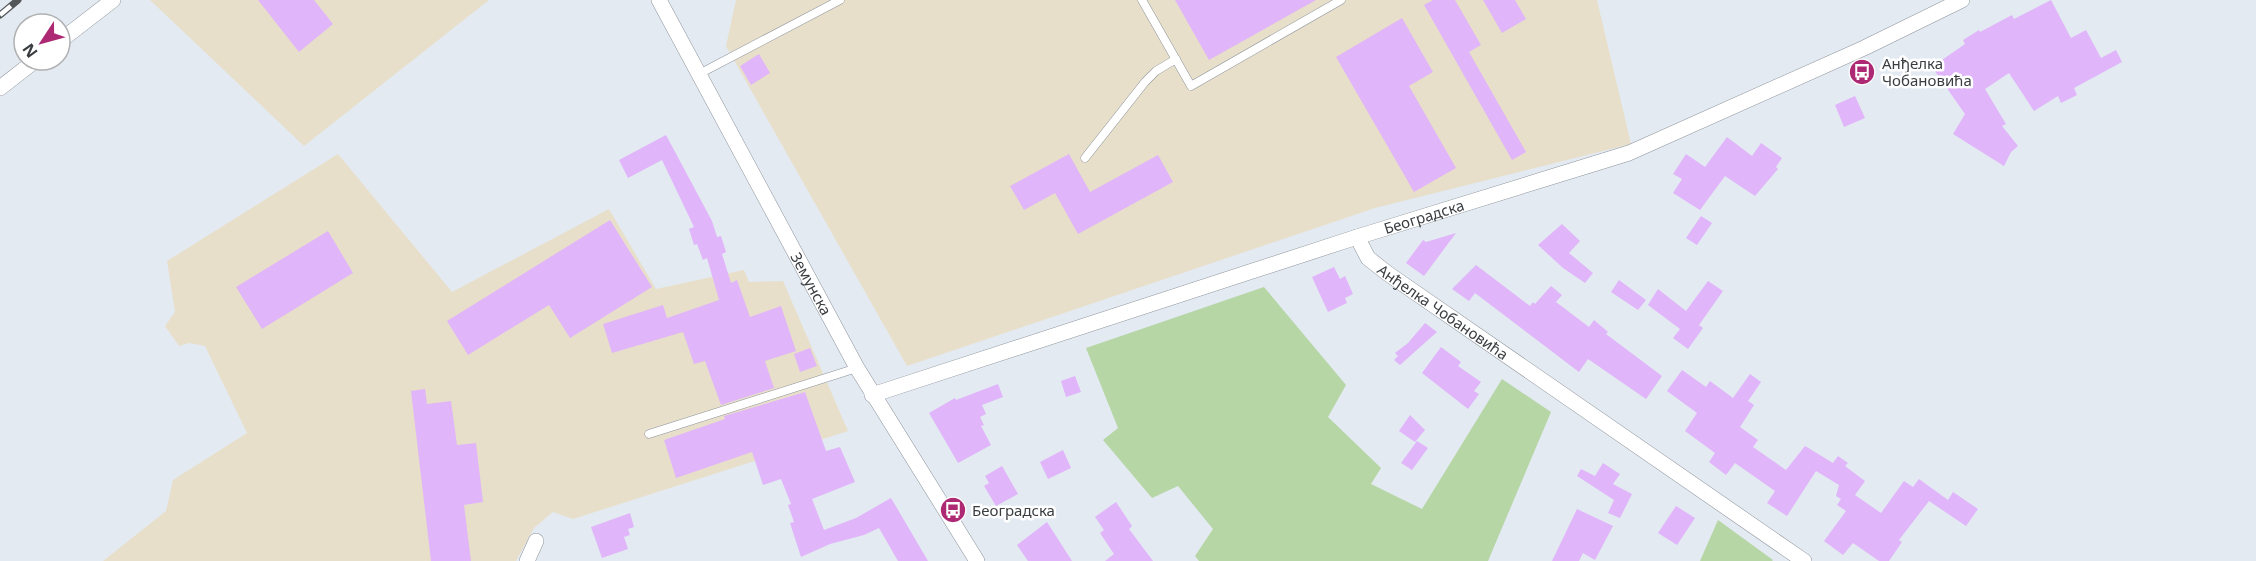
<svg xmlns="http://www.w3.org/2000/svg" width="2256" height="561" font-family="'Noto Sans',sans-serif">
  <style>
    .industrial { fill: #e8dfca }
    .green { fill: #b6d6a5 }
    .building { fill: #e0b5f9 }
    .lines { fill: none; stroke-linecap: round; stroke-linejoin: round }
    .service-casing { stroke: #8d939a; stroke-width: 9 }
    .minor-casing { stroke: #8d939a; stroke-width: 16 }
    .service { stroke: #fff; stroke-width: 8 }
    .minor { stroke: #fff; stroke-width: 15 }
    .rail-casing { stroke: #53575a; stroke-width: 7 }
    .rail { stroke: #fff; stroke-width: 4.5; stroke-dasharray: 14; stroke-linecap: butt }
    .labels { text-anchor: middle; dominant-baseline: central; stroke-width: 5; stroke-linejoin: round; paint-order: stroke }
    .poi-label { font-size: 15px; fill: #3a3d40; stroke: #fff; text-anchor: start }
    .street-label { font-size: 15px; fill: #3a3d40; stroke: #fff }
  </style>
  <rect width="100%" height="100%" fill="#e3eaf2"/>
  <!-- industrial -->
  <path class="industrial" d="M150,0H489L304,146Z
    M736,0H1597L1631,144L1375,208L907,366L726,46Z
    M338,154L452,292L609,209L656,289L744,270L749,282L783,281L848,431L573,519L553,512L534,528L516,561H103L166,511L173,480L247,433L205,346L189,343L179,346L165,326L175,312L167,261Z"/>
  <!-- green -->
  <path class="green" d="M1264,287L1346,385L1328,417L1381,468L1371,484L1422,509L1502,379L1551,412L1488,561H1199L1195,556L1213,529L1178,486L1152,498L1103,440L1118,428L1086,348Z
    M1718,520L1773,560L1772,561H1700Z"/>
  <!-- building -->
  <path class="building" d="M258,0H314L333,24L299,52Z
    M1175,0H1316L1209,60Z
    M1433,0H1455L1481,45L1469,52L1526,152L1512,160L1424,5Z
    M1483,0H1515L1526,19L1502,33Z
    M2051,0L2071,38L2086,30L2101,58L2116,50L2122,62L2074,88L2077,95L2061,103L2058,96L2034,111L2009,73L1985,89L2006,124L2002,126L2018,146L2011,152L2004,166L1953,134L1965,114L1932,67L1965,44L1963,40L1979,30L1980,32L2012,15L2014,19Z
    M1402,18L1433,72L1409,86L1456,168L1414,192L1336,57Z
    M759,54L770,73L751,85L740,66Z
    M1855,96L1865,118L1844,127L1835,105Z
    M666,135L712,221L717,237L721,236L726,252L722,254L731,283L737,280L750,317L781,306L796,351L765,361L774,388L721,405L705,361L694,364L683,332L612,353L603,324L663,305L667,318L719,300L707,258L703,260L697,244L694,245L689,229L694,227L662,160L628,178L619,160Z
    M1727,137L1752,156L1761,143L1782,158L1776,167L1778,169L1755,196L1725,176L1700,210L1673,193L1682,179L1673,174L1686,154L1705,167Z
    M1069,154L1090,192L1158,155L1173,182L1078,234L1055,193L1024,210L1010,186Z
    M1701,216L1712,223L1697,245L1686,238Z
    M610,220L652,287L570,338L549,305L468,355L447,321Z
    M1562,224L1580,241L1569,253L1593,273L1585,283L1563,268L1538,245Z
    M328,231L353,273L262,329L236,287Z
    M1456,233L1424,276L1406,263L1423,240L1426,242Z
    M1476,265L1530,306L1533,302L1535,304L1551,286L1562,295L1556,302L1589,327L1594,320L1608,332L1606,334L1662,376L1646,399L1588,359L1579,372L1475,293L1469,301L1452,289Z
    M1334,267L1340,279L1345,276L1353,294L1345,298L1347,303L1328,312L1312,277Z
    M1619,280L1646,300L1638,310L1611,292Z
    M1708,281L1723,291L1699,325L1703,328L1688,349L1673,338L1680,329L1648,305L1658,289L1686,311Z
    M1425,323L1437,332L1400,365L1394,360L1398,356L1395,353L1408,343Z
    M1441,347L1461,362L1458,366L1481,382L1474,391L1479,394L1468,409L1422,373Z
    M810,348L817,366L800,372L794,354Z
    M1682,370L1706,387L1710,381L1733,398L1750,374L1761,382L1748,401L1754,405L1740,427L1758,440L1753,447L1786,470L1805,446L1833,463L1838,456L1848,463L1845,466L1865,481L1855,495L1881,513L1904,481L1913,487L1919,479L1948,500L1953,492L1978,509L1966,526L1929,501L1899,540L1902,542L1889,561H1879L1853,543L1843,555L1824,541L1846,511L1837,505L1841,499L1836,496L1839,485L1816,471L1787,516L1767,503L1775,491L1735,463L1726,475L1709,462L1715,453L1685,431L1697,413L1667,391Z
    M1075,376L1081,392L1066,397L1061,381Z
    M998,384L1003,397L982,405L986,414L980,417L984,425L981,426L991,445L958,463L929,413L955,398L956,400Z
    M425,389L427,404L451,401L457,445L476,443L483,502L464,505L471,561H431L411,391Z
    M805,392L826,451L840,447L855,482L812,499L824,530L856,518L891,498L928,561H898L879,528L864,535L830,544L801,557L790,523L794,522L788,505L791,504L781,479L763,485L752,452L676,478L664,440L725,419L724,416Z
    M1410,415L1425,430L1415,442L1399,431Z
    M1417,441L1428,448L1412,470L1401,463Z
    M1063,450L1071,468L1048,479L1040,462Z
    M1603,463L1620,474L1613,484L1632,494L1620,518L1608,513L1614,500L1577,476L1581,469L1595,476Z
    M1002,466L1018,494L996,506L984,486L989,483L985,476Z
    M1116,502L1132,526L1129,529L1153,561H1105L1114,554L1100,533L1104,530L1095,517Z
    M1676,506L1695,518L1677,545L1658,533Z
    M1577,509L1613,526L1595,560L1583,553L1579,561H1552Z
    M630,513L634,527L628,529L630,535L624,537L628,549L602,558L591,527Z
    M1047,522L1072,561H1028L1017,545Z"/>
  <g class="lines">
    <!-- service casing -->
    <g class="service-casing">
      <path id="service" d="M1142,0L1191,86L1341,0
        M699,74L840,0
        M1085,158L1145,82L1156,71L1176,59
        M649,434L857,368"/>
    </g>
    <!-- minor casing -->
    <g class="minor-casing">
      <g id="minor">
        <path id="s1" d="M659,0L857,368L977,561"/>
        <path d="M60,41L113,0"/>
        <path d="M0,88L36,60"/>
        <path id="s2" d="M1357,237L1368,258L1387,273L1804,561"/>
        <path id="s3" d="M872,395L1357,237L1629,153L1864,48L1962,0"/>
        <path d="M527,561L536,541"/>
      </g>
    </g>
    <!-- service -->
    <use href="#service" class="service"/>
    <!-- minor -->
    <use href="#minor" class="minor"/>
    <!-- rail casing -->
    <g class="rail-casing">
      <path id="rail" d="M0,15L18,0"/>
    </g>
    <!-- rail -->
    <use href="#rail" class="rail"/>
  </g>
  <!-- icons -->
  <defs>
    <g id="bus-disc" transform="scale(1.35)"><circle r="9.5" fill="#ad2973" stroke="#fff"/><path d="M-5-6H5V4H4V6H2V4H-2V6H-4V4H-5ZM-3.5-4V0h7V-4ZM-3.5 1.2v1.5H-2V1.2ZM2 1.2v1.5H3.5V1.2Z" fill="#fff"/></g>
  </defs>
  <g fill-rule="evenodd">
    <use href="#bus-disc" x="1862" y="72"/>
    <use href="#bus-disc" x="953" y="510"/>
  </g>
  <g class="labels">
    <!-- poi labels -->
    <g class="poi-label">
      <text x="1882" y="63">Анђелка<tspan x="1882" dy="17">Чобановића</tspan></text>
      <text x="972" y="510">Београдска</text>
    </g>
    <!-- street labels -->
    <g class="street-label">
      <text stroke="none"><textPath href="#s3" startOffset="580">Београдска</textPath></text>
      <text stroke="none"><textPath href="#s1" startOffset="322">Земунска</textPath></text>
      <text stroke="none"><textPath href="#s2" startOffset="116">Анђелка Чобановића</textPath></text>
    </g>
  </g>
  <!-- north arrow -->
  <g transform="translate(42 42) rotate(234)"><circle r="28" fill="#ffffff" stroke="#b0b1b3" stroke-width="1.5"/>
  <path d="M0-4.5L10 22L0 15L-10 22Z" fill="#ad2973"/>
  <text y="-9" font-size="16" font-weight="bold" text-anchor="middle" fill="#3a3d40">N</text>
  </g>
</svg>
